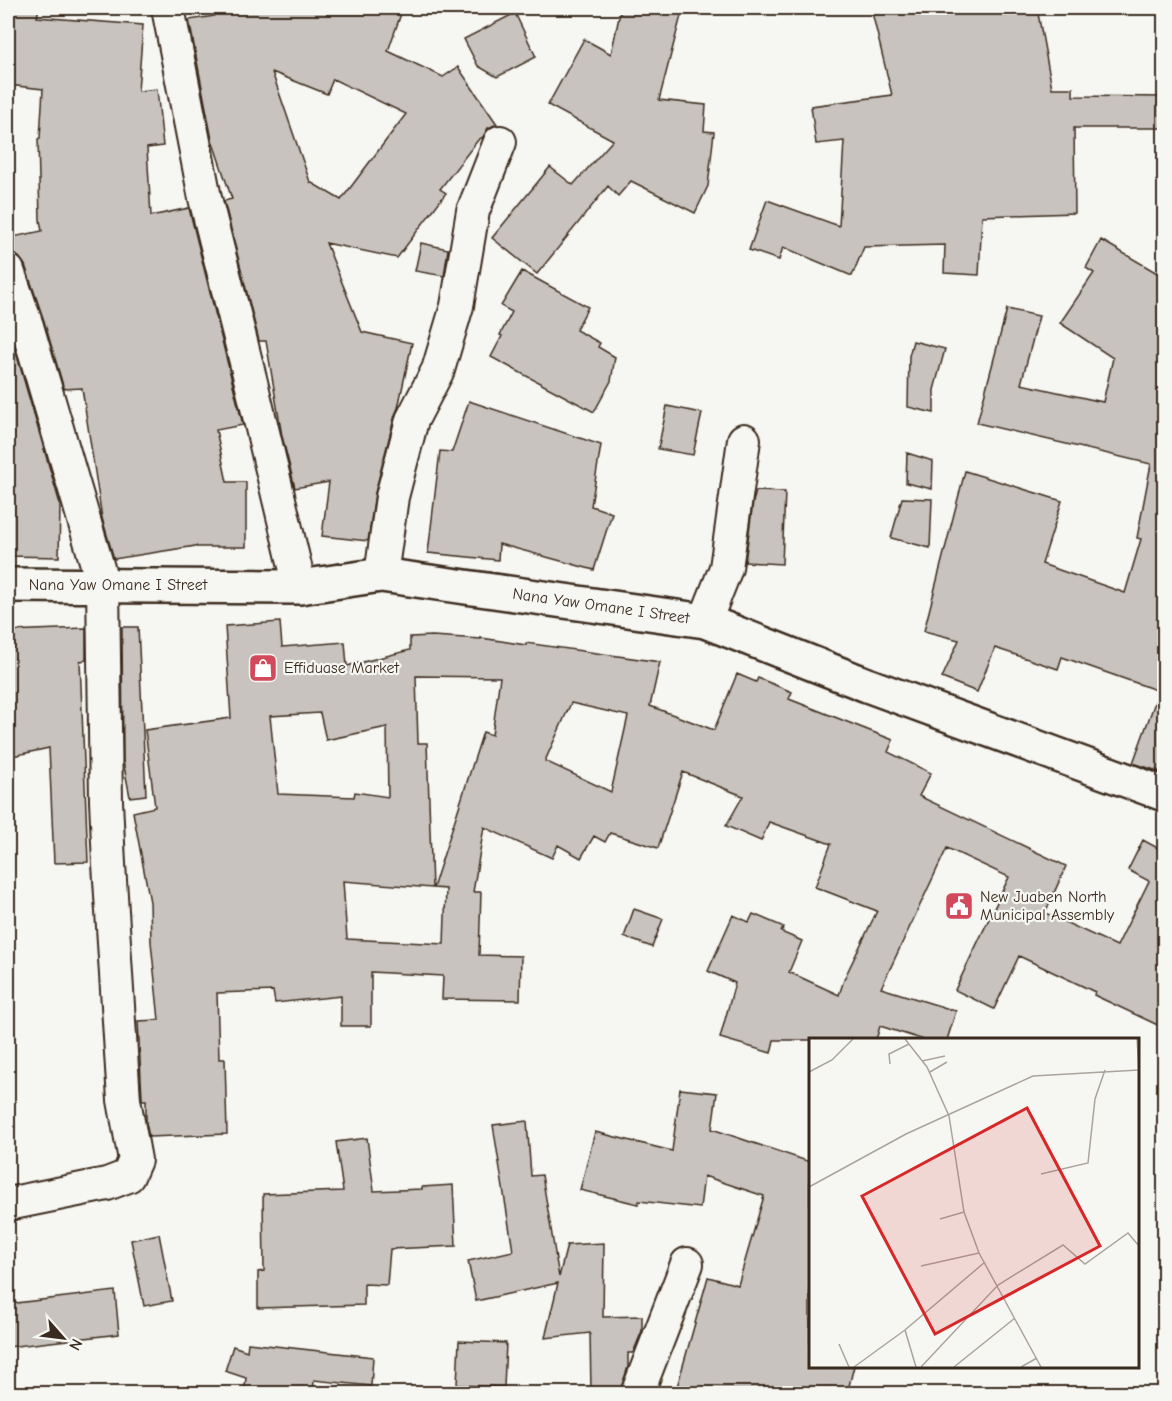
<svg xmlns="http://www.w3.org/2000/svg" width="1172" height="1401" font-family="'Comic Neue',sans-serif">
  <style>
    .building { fill: #c8c3be; stroke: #3b2a1e; stroke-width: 1.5; fill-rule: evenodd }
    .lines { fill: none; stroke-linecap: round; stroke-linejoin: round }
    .minor-casing { stroke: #3b2a1e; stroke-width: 36 }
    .primary-casing { stroke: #3b2a1e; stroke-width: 38 }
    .minor { stroke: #f6f6f2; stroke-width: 32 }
    .primary { stroke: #f6f6f2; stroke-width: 33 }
    .labels { text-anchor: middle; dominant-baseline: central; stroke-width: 4.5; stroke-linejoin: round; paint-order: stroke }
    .street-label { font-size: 16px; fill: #3b2a1e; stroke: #f6f6f2 }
    .poi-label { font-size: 16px; fill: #3b2a1e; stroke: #f6f6f2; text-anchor: start }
    .inset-road { fill: none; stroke: #aba49d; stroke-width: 1.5 }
    .view { fill: #d62828; fill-opacity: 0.15; stroke: #d62828; stroke-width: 3 }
    .inset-edge { fill: none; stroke: #3b2a1e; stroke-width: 3 }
  </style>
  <rect width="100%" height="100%" fill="#f6f6f2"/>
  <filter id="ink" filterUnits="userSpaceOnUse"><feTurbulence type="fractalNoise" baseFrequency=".0167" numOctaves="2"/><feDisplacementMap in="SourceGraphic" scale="12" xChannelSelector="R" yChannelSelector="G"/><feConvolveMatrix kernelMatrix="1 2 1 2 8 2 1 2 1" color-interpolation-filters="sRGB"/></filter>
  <g filter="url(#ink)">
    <!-- building -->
    <path class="building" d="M8,8H39L37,17L143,25L138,91L157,89L163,146L147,148L151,216L189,208L243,425L216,430L227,482H246V547H196V546L114,559L102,518L82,388L64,389L44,321L25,265L19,257L12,254H8V238L42,231L40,220L38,139L40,138L43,89L8,85Z
      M217,8H403L388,51L443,77L458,67L497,124L488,128L483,137L478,140L440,189L446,193L397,258L326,243L362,332L412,343L398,408L395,415L375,493L368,541L322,536L329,482L295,488L282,436L266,341H259L224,201L232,199L212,140L192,35L189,20L214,16ZM272,72L327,94L333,79L406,114L341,200L310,182Z
      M621,8H683L659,100L706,105L704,131L714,132L708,186L695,213L631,181L618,196L608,186L537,274L492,238L550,167L573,185L613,140L548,105L584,39L611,54Z
      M871,8H1037L1052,88H1073V96L1164,97V128H1074L1075,213L982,216L979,275L944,273L945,245L864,247L852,276L783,247L779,260L749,250L767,200L839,226L844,141L816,144L811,106L892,95Z
      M515,13L536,57L497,77L478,66L464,39Z
      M1101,240L1164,277V773L1133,763L1159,691L1062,657L1058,669L995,648L977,692L942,678L959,640L924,631L965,471L1062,501L1042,564L1125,593L1141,539L1137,538L1151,464L977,423L1007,309L1039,316L1021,384L1103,402L1113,358L1060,323L1094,273L1086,268Z
      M421,243L448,249L444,276L415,271Z
      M522,271L588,307L576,330L600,343L598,347L615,357L611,381L594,412L491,357L502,336L500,335L512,312L501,306Z
      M8,325L60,504L59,557L8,556Z
      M913,341L945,349L934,390V413L908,407L909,356Z
      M469,401L601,445L591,506L612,513L594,570L499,544L498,560L428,553L440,451L452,452Z
      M667,406L702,413L693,455L658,449Z
      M907,453L933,461L932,489L906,483Z
      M756,491L785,492L782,564L745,562L753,502Z
      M902,498L932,499L930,548L891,538Z
      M280,622L282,647L345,642L347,666L410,650V637L432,636L481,639V638L526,645V643L660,662L650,706L714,730L737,674L756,682L758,678L792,692L789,699L893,740L888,752L931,773L919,796L1066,866L1045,913L1117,946L1149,881L1128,870L1143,840L1163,851L1164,849V1028L1094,995L1095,992L1019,956L994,1009L955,990L1009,877L947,848L881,988L956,1011L947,1040H924L880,1026L876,1040H774L771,1053L720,1038L735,983L708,971L733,915L749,922L753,914L784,927L781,932L802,941L789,972L839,995L845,977L877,911L815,887L831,844L769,822L761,841L726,826L743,796L683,772L658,848L610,833L605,842L594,836L581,858L558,845L552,858L484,827L473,892H481L479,955L521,956L520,1000L442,999L443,976L371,972V1026H341V996L275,1003L273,991L217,993L219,1059H225L227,1134L149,1137L146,1123V1100H142V1098L138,1021L159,1020L151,942L150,902L133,812L155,807L145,730L231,718L225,626ZM416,676L500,677L492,735L483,732L433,888L446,889L444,944L347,939L343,881L432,888L427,743H418ZM571,703L628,716L611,792L545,761ZM320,713L326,740L387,727L388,797L355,792L354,797L278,794L270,716Z
      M122,627H138L146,795L130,797L123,761Z
      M86,628V660L80,661L88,862L54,863L49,748L8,757V631Z
      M634,909L663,919L652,947L624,937Z
      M680,1089L717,1093L712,1129L810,1162V1366H854L847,1394H814L790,1387L788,1394H675L708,1277L738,1285L764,1196L704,1176L700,1208L639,1201L638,1204L580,1190L595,1132L672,1151Z
      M527,1121L531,1176L542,1175L559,1277L567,1245L604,1243L603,1317L642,1316V1331L633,1353H628V1367L620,1391H591L590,1333L545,1338L558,1283L476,1301L468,1261L513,1251L493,1125Z
      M367,1138L374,1191L422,1189V1187L453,1185L456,1246L390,1249L387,1285L364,1284V1305L258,1308V1272L264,1271L263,1194L343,1191L336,1142Z
      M159,1234L172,1301L144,1306L131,1240Z
      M115,1291L119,1334L8,1347V1304Z
      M459,1341L506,1343L504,1387L457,1385Z
      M248,1343L373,1357L371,1386L314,1380L313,1394H244L246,1378L225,1371L233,1346L247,1351Z"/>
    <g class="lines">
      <!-- minor casing -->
      <g class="minor-casing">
        <path id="minor" d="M168,8L205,198L250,378L300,587
          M8,271L27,326L103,585L106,801L109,864L124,1100L135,1160L128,1176L107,1184L8,1204
          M381,575L392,497L412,420L438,370L457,306L473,211L500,142
          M705,621L726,568L744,440
          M637,1394L687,1264"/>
      </g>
      <!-- primary casing -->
      <g class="primary-casing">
        <path id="primary" d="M8,585L300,587L381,575L705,621L867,685L1164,794"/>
      </g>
      <!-- minor -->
      <use href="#minor" class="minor"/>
      <!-- primary -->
      <use href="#primary" class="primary"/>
    </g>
  </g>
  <!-- icons -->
  <defs>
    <g id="shop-square" transform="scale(1.5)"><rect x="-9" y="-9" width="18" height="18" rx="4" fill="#d1495b" stroke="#f6f6f2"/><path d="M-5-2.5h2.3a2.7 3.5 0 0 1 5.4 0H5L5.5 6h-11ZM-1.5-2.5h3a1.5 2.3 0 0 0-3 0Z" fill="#fff"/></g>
    <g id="civic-square" transform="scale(1.5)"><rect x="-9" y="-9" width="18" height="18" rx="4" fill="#d1495b" stroke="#f6f6f2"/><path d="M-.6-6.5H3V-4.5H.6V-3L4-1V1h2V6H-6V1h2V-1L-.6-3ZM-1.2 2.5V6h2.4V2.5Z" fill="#fff"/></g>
  </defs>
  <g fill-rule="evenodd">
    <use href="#shop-square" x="263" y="668"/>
    <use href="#civic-square" x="959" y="906"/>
  </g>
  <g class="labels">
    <!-- street labels -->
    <g class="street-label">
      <text x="118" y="585">Nana Yaw Omane I Street</text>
      <text transform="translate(601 606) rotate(8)">Nana Yaw Omane I Street</text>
    </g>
    <!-- poi labels -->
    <g class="poi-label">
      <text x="284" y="668">Effiduase Market</text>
      <text x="980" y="897">New Juaben North<tspan x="980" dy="18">Municipal Assembly</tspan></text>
    </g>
  </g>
  <!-- overview -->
  <g transform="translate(809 1038)">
    <rect width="330" height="330" fill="#f6f6f2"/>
    <path class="inset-road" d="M96,1L118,29L140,78L155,174L170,215L232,329M328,1L330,32M113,23L136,18M81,26L80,16L100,6M0,34L23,22L44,1M121,34L138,24M232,136L279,125L286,61L296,32M0,149L97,96L224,38L330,32M131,181L155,174M112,228L170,215M30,306L40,329M45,329L96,292M107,329L96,292L176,224M112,329L189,247L254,207L276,226L319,195L330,208M145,329L206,280M212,329L228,320"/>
    <path class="view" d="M218,70L291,208L126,296L53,158Z"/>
    <rect width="330" height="330" class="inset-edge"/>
  </g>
  <!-- margin -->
  <rect width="1172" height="1401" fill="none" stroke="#f6f6f2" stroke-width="30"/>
  <rect x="15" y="15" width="1142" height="1371" fill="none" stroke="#3b2a1e" stroke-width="2" filter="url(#ink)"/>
  <!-- north arrow -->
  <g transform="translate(63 1338) rotate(118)" stroke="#f6f6f2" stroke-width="4.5" paint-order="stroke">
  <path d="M0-4.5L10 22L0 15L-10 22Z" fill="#3b2a1e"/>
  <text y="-9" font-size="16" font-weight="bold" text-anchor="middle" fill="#3b2a1e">N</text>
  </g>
</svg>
